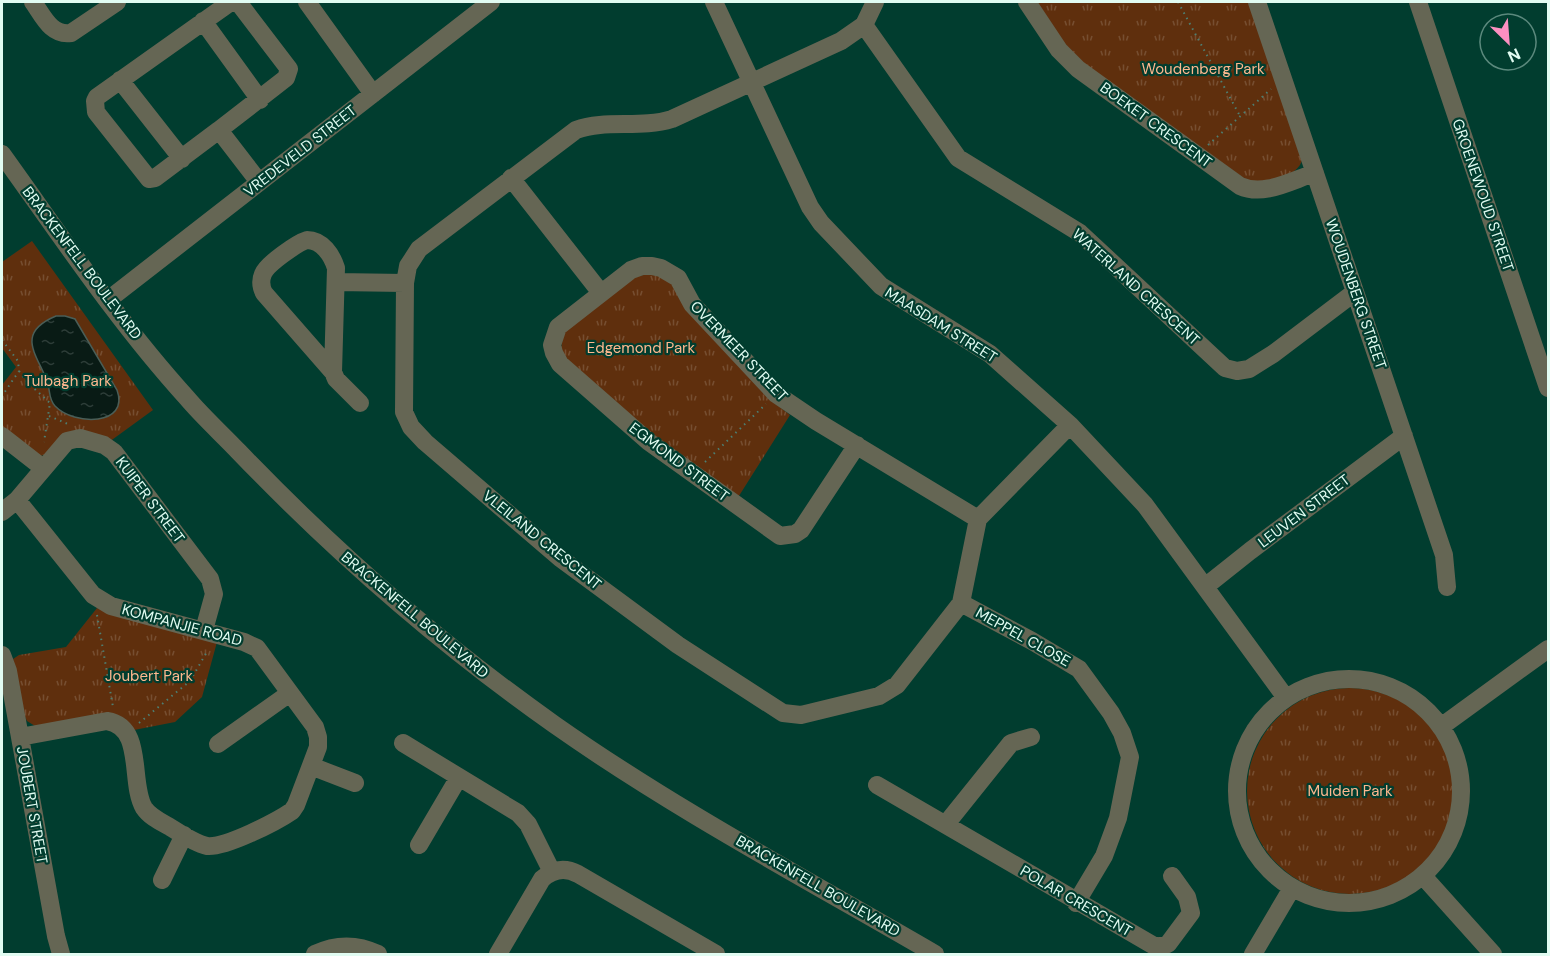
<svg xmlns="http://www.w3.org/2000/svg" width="1550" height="956" font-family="'DM Sans',sans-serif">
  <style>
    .grass { fill: url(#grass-tufts) }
    .water { fill: url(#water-ripples); stroke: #4a5e57; stroke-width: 1.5 }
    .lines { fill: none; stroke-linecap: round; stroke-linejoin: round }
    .path { stroke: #4e7f72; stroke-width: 2; stroke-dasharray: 1.5 4.5; stroke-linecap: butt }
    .minor { stroke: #656654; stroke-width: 18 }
    .labels { text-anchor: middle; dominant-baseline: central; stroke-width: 4.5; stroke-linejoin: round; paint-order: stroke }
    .park-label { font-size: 15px; fill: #feb88f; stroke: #013d2f }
    .street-label { font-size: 15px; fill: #e1fcf2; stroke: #013d2f }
  </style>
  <defs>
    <pattern id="grass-tufts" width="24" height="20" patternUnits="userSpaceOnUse" patternTransform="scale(1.5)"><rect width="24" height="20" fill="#5f2f0d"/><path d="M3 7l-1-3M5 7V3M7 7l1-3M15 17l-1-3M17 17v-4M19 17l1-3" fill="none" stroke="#764e31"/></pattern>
    <pattern id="water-ripples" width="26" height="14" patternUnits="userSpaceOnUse" patternTransform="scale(1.5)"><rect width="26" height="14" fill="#091b15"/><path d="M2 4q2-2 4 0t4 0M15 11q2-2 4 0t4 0" fill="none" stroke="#2d3d38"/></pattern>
  </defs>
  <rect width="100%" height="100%" fill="#013d2f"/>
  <!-- grass -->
  <path class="grass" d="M1034,2H1250L1302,161C1295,179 1269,179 1252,184L1077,60Z
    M32,241L153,410L109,442L94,436L41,456L2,428V385L16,367L2,348V262Z
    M648,274L660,276L670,281L776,404L790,415L737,499L662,447L560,354L564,331L634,277Z
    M97,608L217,642L202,697L175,722L134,730L35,726L27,721L25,717L13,659L19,655L66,647Z
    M1247 791a103 103 0 1 1 206 0a103 103 0 1 1-206 0Z"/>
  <!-- water -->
  <path class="water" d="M56,316H65L75,319L117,390C130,426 74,426 55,406C49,400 50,392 48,384C39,356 13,334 56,316Z"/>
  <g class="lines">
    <!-- path -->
    <path class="path" d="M1178,2L1240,116
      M1208,145L1271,89
      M2,340L18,361L19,371L2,396
      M19,371L27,382L50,403L44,442
      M49,416L68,424
      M705,462L766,404
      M97,615L113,707
      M139,723L190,681L208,650"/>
    <!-- minor -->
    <path class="minor" d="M33,2C43,16 51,36 71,33L117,2
      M231,2L97,97L95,101L96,112L149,179L155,178L219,130L259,182
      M307,2L373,94
      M714,2L810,207L821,223L881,286L990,354L1070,425L1145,505L1286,698
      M875,2L864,25L841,41L672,119C640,129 606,119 576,130L419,249L408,266L405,283L404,412L411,427L425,442L560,558L678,645L783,713L801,715L879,696L897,685L961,603L978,519L1070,425
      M1027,2L1059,50L1078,69L1240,186C1264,197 1292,180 1315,173
      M1257,2L1444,555L1447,587
      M1418,2L1548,388
      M203,21L260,100
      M864,25L958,158L1080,233L1225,368L1237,371L1249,369L1273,354L1355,292
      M120,80L182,159
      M219,130L286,78L289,69L238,2
      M2,154C61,236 118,322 187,398C203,417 222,434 239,452C336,553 440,644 555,725C676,810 808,880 935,954
      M511,178L601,293
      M336,282L405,283
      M108,300L491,2
      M333,372L336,268C332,255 322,240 307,240C297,243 267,264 263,274C260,281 261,287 264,293L333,372L336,379L360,403
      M2,436L43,468
      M857,445L801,530L795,534L780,536L649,442L560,364L554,353L552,345L558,327L631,270L642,266H652L661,268L678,278L692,304L776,394L816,421L978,519
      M17,500L93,595L111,606L244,642L257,648L315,727L318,737V747L296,805L292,811C276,822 225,848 207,846C194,843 181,834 170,827C161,822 150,817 144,808C129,783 145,727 107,721L20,737
      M2,512L17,500L67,441L80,438L104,445L114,452L210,579L214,594L204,630
      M1206,586L1250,551L1404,436
      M961,603L1032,641L1079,669L1111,713L1122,733L1130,757L1118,818L1104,856L1076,903
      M2,655L8,671L56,936L61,954
      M1237 791a112 112 0 1 1 224 0a112 112 0 1 1-224 0Z
      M1442,726L1548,649
      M403,743L518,813L528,824L552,872
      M218,744L290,693
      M311,766L355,783
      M877,785L1156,947L1168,944L1191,913L1187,897L1172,876
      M946,824L1011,743L1031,737
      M419,845L459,777
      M1423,876L1493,954
      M162,880L184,835
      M315,954C336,944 357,944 378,954
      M498,954L542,879C553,869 565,867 578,874L716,954
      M1253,954L1292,888"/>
  </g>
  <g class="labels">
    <!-- park labels -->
    <g class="park-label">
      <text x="1203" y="69">Woudenberg Park</text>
      <text x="641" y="348">Edgemond Park</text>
      <text x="68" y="381">Tulbagh Park</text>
      <text x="149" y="676">Joubert Park</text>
      <text x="1350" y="791">Muiden Park</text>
    </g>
    <!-- street labels -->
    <g class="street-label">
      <text transform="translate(1156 125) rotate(36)">BOEKET CRESCENT</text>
      <text transform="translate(300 151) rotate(-38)">VREDEVELD STREET</text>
      <text transform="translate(1483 195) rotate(71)">GROENEWOUD STREET</text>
      <text transform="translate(82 263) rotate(53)">BRACKENFELL BOULEVARD</text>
      <text transform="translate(1136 287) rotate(42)">WATERLAND CRESCENT</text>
      <text transform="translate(1356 294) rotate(71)">WOUDENBERG STREET</text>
      <text transform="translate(941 325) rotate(32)">MAASDAM STREET</text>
      <text transform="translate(739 351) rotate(46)">OVERMEER STREET</text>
      <text transform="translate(679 462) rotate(37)">EGMOND STREET</text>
      <text transform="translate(150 500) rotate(53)">KUIPER STREET</text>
      <text transform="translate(1304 511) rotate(-37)">LEUVEN STREET</text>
      <text transform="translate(542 540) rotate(39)">VLEILAND CRESCENT</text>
      <text transform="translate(415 615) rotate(40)">BRACKENFELL BOULEVARD</text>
      <text transform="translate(182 625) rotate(15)">KOMPANJIE ROAD</text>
      <text transform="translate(1023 637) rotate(29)">MEPPEL CLOSE</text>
      <text transform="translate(32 805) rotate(80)">JOUBERT STREET</text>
      <text transform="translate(818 886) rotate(30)">BRACKENFELL BOULEVARD</text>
      <text transform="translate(1076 901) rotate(30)">POLAR CRESCENT</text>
    </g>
  </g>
  <!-- border -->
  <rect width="1550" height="956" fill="none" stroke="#e1fcf2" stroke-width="6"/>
  <!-- north arrow -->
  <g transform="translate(1508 42) rotate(155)"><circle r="28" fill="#013d2f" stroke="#5b897d" stroke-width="1.5"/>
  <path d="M0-4.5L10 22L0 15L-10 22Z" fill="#fc8fc1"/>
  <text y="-9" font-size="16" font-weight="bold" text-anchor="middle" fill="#e1fcf2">N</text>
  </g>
</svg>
